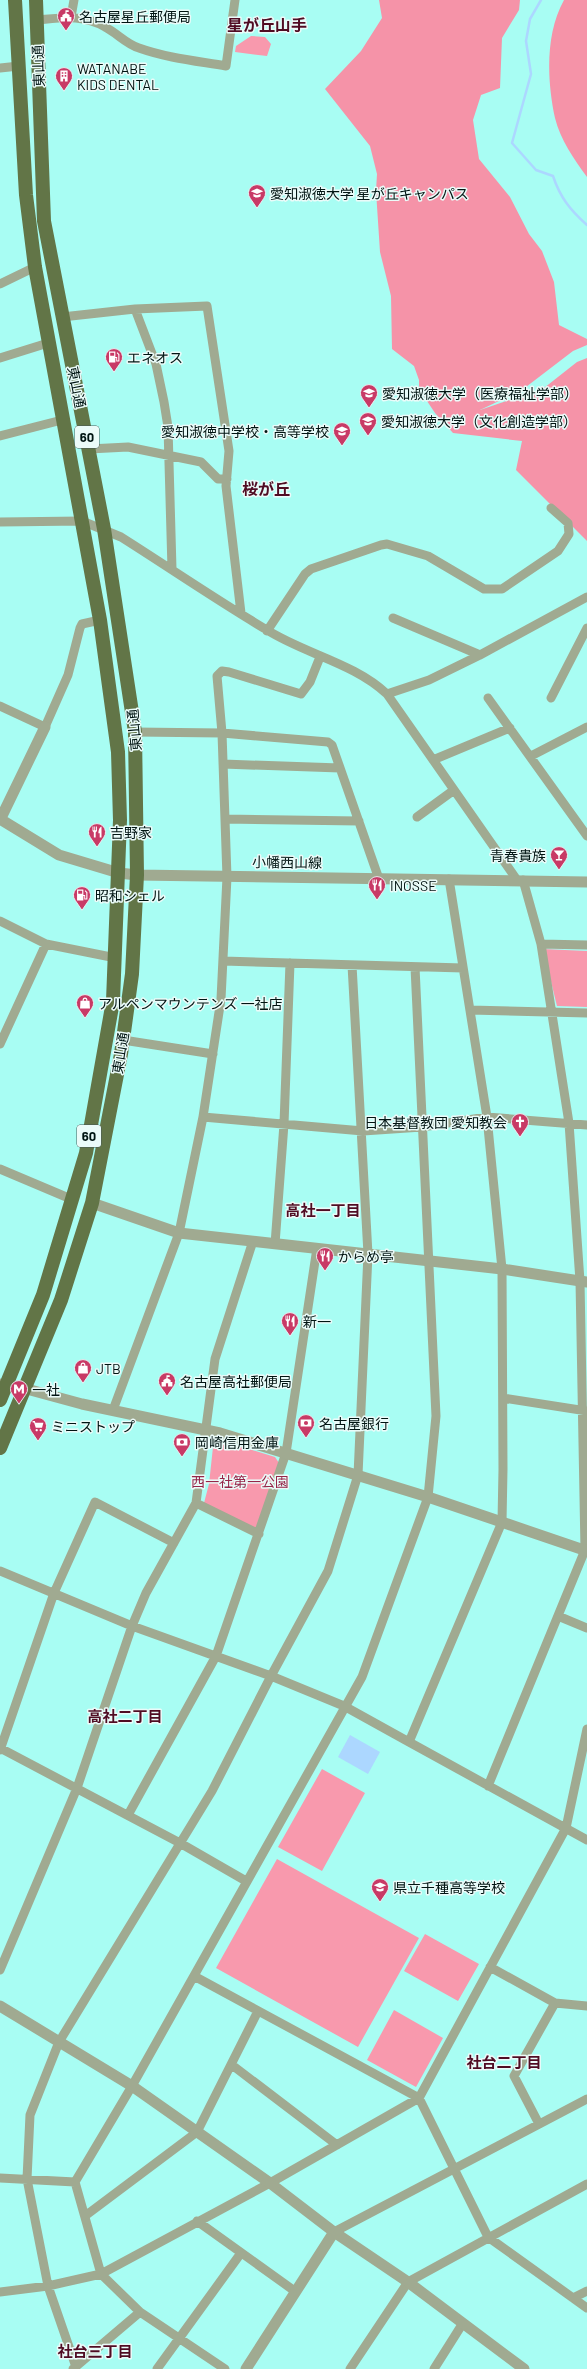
<svg xmlns="http://www.w3.org/2000/svg" width="587" height="2369" font-family="Barlow,'Noto Sans JP',sans-serif">
  <style>
    .green { fill: #f899ad }
    .forest { fill: #f593a8 }
    .water { fill: #acd7ff }
    .lines { fill: none; stroke-linecap: round; stroke-linejoin: round }
    .stream { stroke: #acd7ff; stroke-width: 2.5 }
    .minor { stroke: #a0aa91; stroke-width: 9 }
    .tertiary { stroke: #a0aa91; stroke-width: 11 }
    .primary { stroke: #627547; stroke-width: 14 }
    .labels { text-anchor: middle; dominant-baseline: central; stroke-width: 3; stroke-linejoin: round; paint-order: stroke }
    .shield { fill: #ebfbf9; stroke: #465957; stroke-width: 1 }
    .shield-label { font-size: 13px; font-weight: bold; fill: #001412 }
    .poi-label { font-size: 14px; fill: #001412; stroke: #ebfbf9; text-anchor: start }
    .street-label { font-size: 14px; fill: #001412; stroke: #ebfbf9 }
    .park-label { font-size: 14px; fill: #962549; stroke: #ebfbf9 }
    .neighbourhood-label { font-size: 15px; font-weight: bold; fill: #500c23; stroke: #ebfbf9 }
    .quarter-label { font-size: 16px; font-weight: bold; fill: #500c23; stroke: #ebfbf9 }
  </style>
  <rect width="100%" height="100%" fill="#a8fdf3"/>
  <!-- green -->
  <path class="green" d="M251,36L265,37L271,44L267,56L235,52L236,46Z
    M543,949L587,951V1007L557,1006Z
    M223,1441L275,1457L279,1463L258,1528H254L204,1503L209,1484L213,1447Z
    M322,1769L365,1793L322,1871L278,1847Z
    M277,1859L419,1938L358,2047L216,1968Z
    M425,1934L479,1964L458,2001L404,1971Z
    M394,2010L443,2038L416,2087L367,2060Z"/>
  <!-- forest -->
  <path class="forest" d="M379,0H520L519,10L502,38L500,88L481,95L473,120L479,159L510,197L529,234L542,251L554,282L559,325L587,339V345L573,351L522,390L480,410L544,388L577,362L587,358V541L516,470L522,441L453,433L435,413L419,389V380L414,366L392,349L391,296L380,252L376,191L377,174L370,146L325,89L361,51L382,18Z
    M564,0H587V177C574,159 560,139 555,118C547,81 545,34 564,0Z"/>
  <!-- water -->
  <path class="water" d="M350,1735L380,1752L368,1774L338,1757Z"/>
  <g class="lines">
    <!-- stream -->
    <path class="stream" d="M541,0L530,19L526,41L531,74L512,143L536,170L553,176C560,197 570,210 587,225"/>
    <!-- minor -->
    <path class="minor" d="M71,17L74,0
      M37,20C61,18 83,14 105,27C117,33 126,44 139,48C167,58 197,61 226,66L235,0
      M0,68L19,66
      M0,284L35,267
      M135,309L156,364L164,402L168,427L172,569
      M62,317L135,309L207,306L229,451L226,486L241,613
      M0,358L48,343
      M0,436L62,420
      M89,449L128,447L201,462L218,479H227
      M0,522L82,521L121,537C170,568 218,601 267,630C305,654 354,663 387,694L517,880
      M267,631L305,574L311,569L381,545L387,544L428,556L484,589H502L558,551L569,534L568,523L551,508
      M480,655L587,597
      M387,694L429,680L480,655L393,618
      M488,698L587,836
      M551,698L587,628
      M0,706L45,727L68,675L80,628L82,624L100,620
      M135,732L222,733L328,742L332,745L379,879
      M531,756L587,727
      M433,760L510,728
      M223,764L340,768
      M417,817L454,790
      M225,819L359,821
      M0,921L46,944L116,958
      M541,944L587,945
      M223,961L463,968
      M470,1010L587,1013
      M123,1040L213,1054
      M0,1044L46,944
      M203,1117L363,1131L422,1127L487,1117L587,1125
      M0,1169L71,1199
      M275,1244L284,1124L290,963
      M503,1398L587,1411
      M113,1410L179,1233L203,1117L221,999L227,877L222,733L217,676L222,671L229,672L301,694L310,682L320,657
      M196,1503L259,1534
      M0,1571L132,1626L271,1676L344,1706L409,1742L502,1522L503,1469L502,1269L487,1117L449,879
      M558,1616L587,1628
      M409,1742L587,1840
      M0,1748L180,1843L246,1881
      M0,1750L54,1593L95,1502L174,1543
      M488,1786L585,1550L580,1281L569,1123L541,944L523,880
      M128,1815L216,1656L286,1453L317,1248
      M490,1967L555,2003L587,2006
      M0,1970L77,1788L132,1626L146,1593L196,1503L215,1359L253,1241
      M194,1976L419,2098L566,1828L587,1729
      M232,2065L337,2145
      M539,2124L514,2076L555,2003
      M0,2178L75,2182
      M85,2216L197,2132L258,2011
      M197,2221L296,2292
      M334,2232L587,2099
      M0,2292L48,2286L101,2274L270,2183L419,2098L488,2237L587,2308
      M573,2298L587,2291
      M76,2367L48,2286L27,2179L30,2115L59,2042L212,1791L271,1676L328,1571L358,1475L368,1254L352,965
      M73,2369L140,2312
      M157,2369L241,2253
      M225,2369L140,2312L101,2274L75,2182L132,2086L362,1677L428,1497L436,1416L415,967
      M350,2369L408,2282L587,2184
      M434,2369L463,2323"/>
    <!-- tertiary -->
    <path class="tertiary" d="M0,819L59,855L119,873L137,875L587,882
      M0,820L45,727
      M92,1203L179,1233L502,1269L587,1282
      M0,1384L5,1387L23,1388L82,1404L220,1433L428,1497L587,1551
      M0,2006L132,2086L270,2183L334,2232L408,2282L524,2369
      M246,2369L334,2232"/>
    <!-- primary -->
    <path class="primary" d="M0,1400L43,1295L86,1153L113,1001L120,820L118,752L100,620L35,267L26,195L15,0
      M0,1448L61,1300L92,1203L121,1054L132,974L137,875L135,732L104,529L44,221L36,0"/>
  </g>
  <!-- icons -->
  <defs>
    <g id="civic-pin" transform="scale(0.9)"><path d="M0 17L-7.5 6A9.5 9.5 0 1 1 7.5 6Z" fill="#c83a66" stroke="#ebfbf9"/><path d="M-.6-6.5H3V-4.5H.6V-3L4-1V1h2V6H-6V1h2V-1L-.6-3ZM-1.2 2.5V6h2.4V2.5Z" fill="#fff"/></g>
    <g id="building-pin" transform="scale(0.9)"><path d="M0 17L-7.5 6A9.5 9.5 0 1 1 7.5 6Z" fill="#c83a66" stroke="#ebfbf9"/><path d="M-4-6H4V6H1V3H-1V6H-4ZM-2.5-4.3h1.7v1.8h-1.7ZM.8-4.3h1.7v1.8H.8ZM-2.5-1h1.7V.8h-1.7ZM.8-1h1.7V.8H.8Z" fill="#fff"/></g>
    <g id="university-pin" transform="scale(0.9)"><path d="M0 17L-7.5 6A9.5 9.5 0 1 1 7.5 6Z" fill="#c83a66" stroke="#ebfbf9"/><path d="M0-5L7-2L0 1L-7-2ZM-4 1L0 2.5L4 1V4Q0 6-4 4Z" fill="#fff"/></g>
    <g id="fuel-pin" transform="scale(0.9)"><path d="M0 17L-7.5 6A9.5 9.5 0 1 1 7.5 6Z" fill="#c83a66" stroke="#ebfbf9"/><path d="M-5.5-6h7V0h2V4h1.3V-2.5L3-4.5l.8-.8L6-3V5H2.5V1h-1V6h-7ZM-4.2-4.7v3.2H.2V-4.7Z" fill="#fff"/></g>
    <g id="school-pin" transform="scale(0.9)"><path d="M0 17L-7.5 6A9.5 9.5 0 1 1 7.5 6Z" fill="#c83a66" stroke="#ebfbf9"/><path d="M0-5L7-2L0 1L-7-2ZM-4 1L0 2.5L4 1V4Q0 6-4 4Z" fill="#fff"/></g>
    <g id="restaurant-pin" transform="scale(0.9)"><path d="M0 17L-7.5 6A9.5 9.5 0 1 1 7.5 6Z" fill="#c83a66" stroke="#ebfbf9"/><path d="M-5-6h1v4h1v-4h1v4h1v-4h1v5L-1.5 .5V6h-2V.5L-5-1ZM5-6V6H3V1.5H1.5Q1.5-4 5-6Z" fill="#fff"/></g>
    <g id="bar-pin" transform="scale(0.9)"><path d="M0 17L-7.5 6A9.5 9.5 0 1 1 7.5 6Z" fill="#c83a66" stroke="#ebfbf9"/><path d="M-6-5H6L.8 .8V4.5H3.5V6h-7V4.5H-.8V.8Z" fill="#fff"/></g>
    <g id="shop-pin" transform="scale(0.9)"><path d="M0 17L-7.5 6A9.5 9.5 0 1 1 7.5 6Z" fill="#c83a66" stroke="#ebfbf9"/><path d="M-5-2.5h2.3a2.7 3.5 0 0 1 5.4 0H5L5.5 6h-11ZM-1.5-2.5h3a1.5 2.3 0 0 0-3 0Z" fill="#fff"/></g>
    <g id="church-pin" transform="scale(0.9)"><path d="M0 17L-7.5 6A9.5 9.5 0 1 1 7.5 6Z" fill="#c83a66" stroke="#ebfbf9"/><path d="M-1.2-6h2.4v3.5h3.3v2.4h-3.3V6h-2.4V-.1h-3.3v-2.4h3.3Z" fill="#fff"/></g>
    <g id="metro-pin" transform="scale(0.9)"><path d="M0 17L-7.5 6A9.5 9.5 0 1 1 7.5 6Z" fill="#c83a66" stroke="#ebfbf9"/><path d="M-5.5 5V-5H-3L0 0L3-5H5.5V5H3V-.5L0 4L-3-.5V5Z" fill="#fff"/></g>
    <g id="bank-pin" transform="scale(0.9)"><path d="M0 17L-7.5 6A9.5 9.5 0 1 1 7.5 6Z" fill="#c83a66" stroke="#ebfbf9"/><path d="M-6-4H6V4H-6ZM0-2.3a2.3 2.3 0 1 0 0 4.6a2.3 2.3 0 1 0 0-4.6Z" fill="#fff"/></g>
    <g id="supermarket-pin" transform="scale(0.9)"><path d="M0 17L-7.5 6A9.5 9.5 0 1 1 7.5 6Z" fill="#c83a66" stroke="#ebfbf9"/><path d="M-6-5.5h2.5l.6 2H6L4.5 2H-2.5L-4.4-4H-6ZM-1.5 3.2a1.3 1.3 0 1 0 .1 0ZM3 3.2a1.3 1.3 0 1 0 .1 0Z" fill="#fff"/></g>
  </defs>
  <g fill-rule="evenodd">
    <use href="#civic-pin" x="66" y="16"/>
    <use href="#building-pin" x="64" y="76"/>
    <use href="#university-pin" x="257" y="193"/>
    <use href="#fuel-pin" x="114" y="357"/>
    <use href="#university-pin" x="369" y="393"/>
    <use href="#university-pin" x="368" y="421"/>
    <use href="#school-pin" x="342" y="431"/>
    <use href="#restaurant-pin" x="97" y="832"/>
    <use href="#bar-pin" x="559" y="855"/>
    <use href="#restaurant-pin" x="377" y="885"/>
    <use href="#fuel-pin" x="82" y="895"/>
    <use href="#shop-pin" x="85" y="1003"/>
    <use href="#church-pin" x="520" y="1122"/>
    <use href="#restaurant-pin" x="325" y="1256"/>
    <use href="#restaurant-pin" x="290" y="1321"/>
    <use href="#shop-pin" x="83" y="1368"/>
    <use href="#civic-pin" x="167" y="1381"/>
    <use href="#metro-pin" x="19" y="1389"/>
    <use href="#bank-pin" x="306" y="1423"/>
    <use href="#supermarket-pin" x="38" y="1426"/>
    <use href="#bank-pin" x="182" y="1442"/>
    <use href="#school-pin" x="380" y="1887"/>
  </g>
  <g class="labels">
    <!-- shield labels -->
    <g class="shield">
      <rect x="75" y="426" width="24" height="22" rx="3"/>
      <rect x="77" y="1125" width="24" height="22" rx="3"/>
    </g>
    <g class="shield-label">
      <text x="87" y="437">60</text>
      <text x="89" y="1136">60</text>
    </g>
    <!-- poi labels -->
    <g class="poi-label">
      <text x="79" y="16">名古屋星丘郵便局</text>
      <text x="77" y="68">WATANABE<tspan x="77" dy="16">KIDS DENTAL</tspan></text>
      <text x="270" y="193">愛知淑徳大学 星が丘キャンパス</text>
      <text x="127" y="357">エネオス</text>
      <text x="382" y="393">愛知淑徳大学（医療福祉学部）</text>
      <text x="381" y="421">愛知淑徳大学（文化創造学部）</text>
      <text x="329" y="431" text-anchor="end">愛知淑徳中学校・高等学校</text>
      <text x="110" y="832">吉野家</text>
      <text x="546" y="855" text-anchor="end">青春貴族</text>
      <text x="390" y="885">INOSSE</text>
      <text x="95" y="895">昭和シェル</text>
      <text x="98" y="1003">アルペンマウンテンズ 一社店</text>
      <text x="507" y="1122" text-anchor="end">日本基督教団 愛知教会</text>
      <text x="338" y="1256">からめ亭</text>
      <text x="303" y="1321">新一</text>
      <text x="96" y="1368">JTB</text>
      <text x="180" y="1381">名古屋高社郵便局</text>
      <text x="32" y="1389">一社</text>
      <text x="319" y="1423">名古屋銀行</text>
      <text x="51" y="1426">ミニストップ</text>
      <text x="195" y="1442">岡崎信用金庫</text>
      <text x="393" y="1887">県立千種高等学校</text>
    </g>
    <!-- street labels -->
    <g class="street-label">
      <text transform="translate(38 66) rotate(-92)">東山通</text>
      <text transform="translate(77 387) rotate(79)">東山通</text>
      <text transform="translate(134 730) rotate(-95)">東山通</text>
      <text transform="translate(287 862) rotate(1)">小幡西山線</text>
      <text transform="translate(120 1053) rotate(-81)">東山通</text>
    </g>
    <!-- park labels -->
    <g class="park-label">
      <text x="240" y="1481">西一社第一公園</text>
    </g>
    <!-- neighbourhood labels -->
    <g class="neighbourhood-label">
      <text x="323" y="1210">高社一丁目</text>
      <text x="125" y="1716">高社二丁目</text>
      <text x="504" y="2062">社台二丁目</text>
      <text x="95" y="2351">社台三丁目</text>
    </g>
    <!-- quarter labels -->
    <g class="quarter-label">
      <text x="267" y="24">星が丘山手</text>
      <text x="266" y="488">桜が丘</text>
    </g>
  </g>
</svg>
